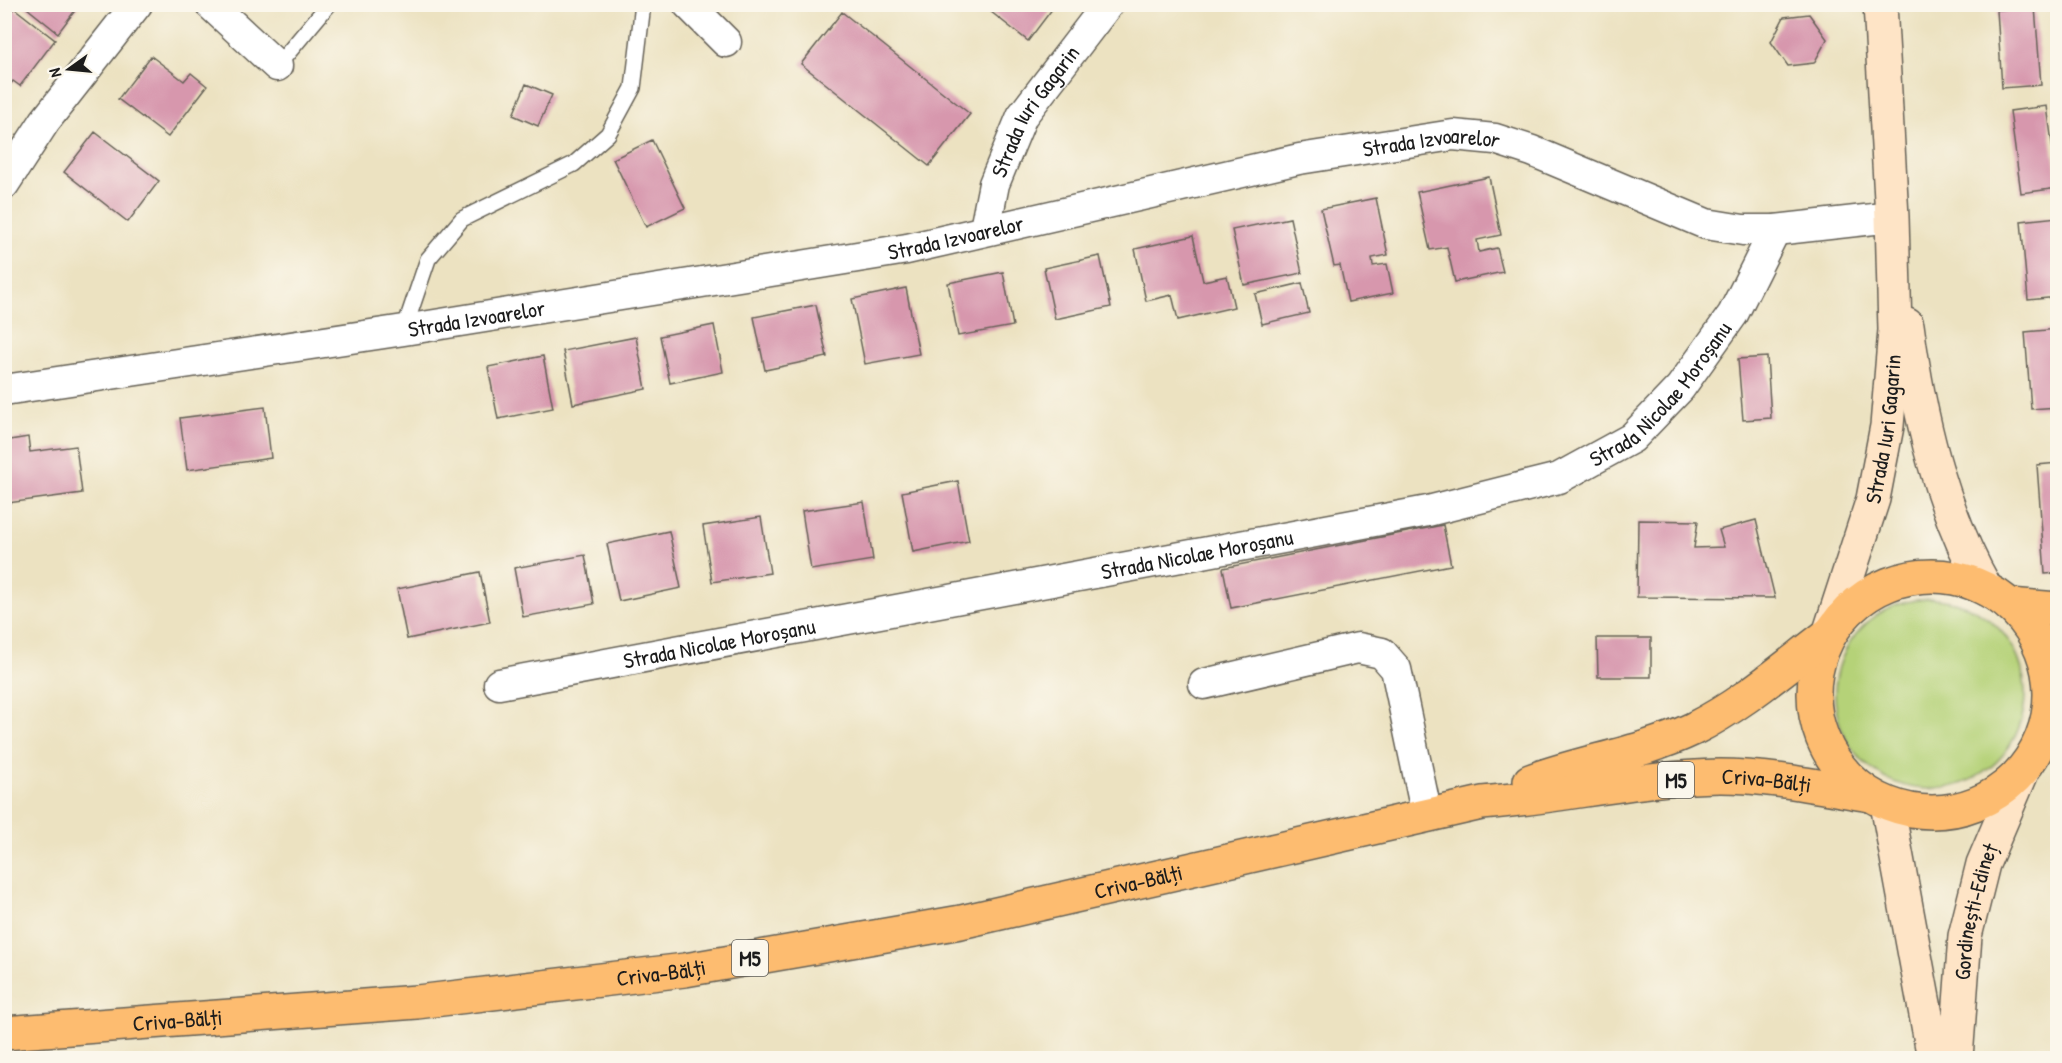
<svg xmlns="http://www.w3.org/2000/svg" width="2062" height="1063" font-family="'Patrick Hand',sans-serif">
  <style>
    .grass { fill: #b5d278; stroke: #68774a; stroke-width: 1.5 }
    .building { fill: #d797ad }
    .lines { fill: none; stroke-linecap: round; stroke-linejoin: round }
    .service-casing { stroke: #656156; stroke-width: 18 }
    .minor-casing { stroke: #656156; stroke-width: 33 }
    .secondary-casing { stroke: #656156; stroke-width: 36 }
    .trunk-casing { stroke: #656156; stroke-width: 36 }
    .service { stroke: #fff; stroke-width: 15 }
    .minor { stroke: #fff; stroke-width: 30 }
    .secondary { stroke: #fee4c6; stroke-width: 33 }
    .trunk { stroke: #fdbc70; stroke-width: 33 }
    .labels { text-anchor: middle; dominant-baseline: central; stroke-width: 5; stroke-linejoin: round; paint-order: stroke }
    .shield { fill: #fbf7ec; stroke: #5f5e5a; stroke-width: 1.5 }
    .shield-label { font-size: 21px; font-weight: bold; fill: #1c1c1c }
    .street-label { font-size: 22px; fill: #1c1c1c; stroke: #fbf7ec }
  </style>
  <rect width="100%" height="100%" fill="#fbf7ec"/>
  <filter id="ink" filterUnits="userSpaceOnUse"><feTurbulence type="fractalNoise" baseFrequency=".0167" numOctaves="2"/><feDisplacementMap in="SourceGraphic" scale="12" xChannelSelector="R" yChannelSelector="G"/><feConvolveMatrix kernelMatrix="1 2 1 2 8 2 1 2 1" color-interpolation-filters="sRGB"/></filter>
  <filter id="wash" filterUnits="userSpaceOnUse"><feTurbulence type="fractalNoise" baseFrequency=".008" numOctaves="4" result="noise"/><feDisplacementMap in="SourceGraphic" scale="24" xChannelSelector="R" yChannelSelector="G"/><feGaussianBlur stdDeviation="1.35" result="paint"/><feColorMatrix in="noise" values="0 0 0 0 0 0 0 0 0 0 0 0 0 0 0 0 0 1.4 0 .05"/><feComposite in="paint" operator="in"/></filter>
  <g filter="url(#wash)">
    <rect width="100%" height="100%" fill="#ece2c1"/>
    <!-- grass -->
    <path class="grass" d="M1835 694a95 95 0 1 1 190 0a95 95 0 1 1-190 0Z"/>
    <g id="blocks">
      <!-- building -->
      <path class="building" d="M22,4H80L58,33Z
        M981,4H1056L1028,41Z
        M2053,4H2058V40H2056Z
        M2035,7L2041,85L2002,88L1997,10Z
        M14,8L55,40L20,86L13,81L4,92V20Z
        M842,12L970,114L929,166L801,64Z
        M1809,14L1827,39L1814,63L1788,66L1771,42L1784,17Z
        M151,56L184,81L191,73L207,86L168,137L118,99Z
        M526,84L552,95L538,126L513,115Z
        M2047,106L2058,188L2021,193L2010,111Z
        M95,132L159,181L128,222L64,172Z
        M652,140L685,208L646,227L613,159Z
        M1489,177L1501,235L1477,240L1479,252L1497,248L1503,272L1455,282L1447,247L1430,250L1417,192Z
        M1376,198L1388,255L1372,258L1373,266L1387,264L1393,293L1348,302L1340,265L1334,266L1321,209Z
        M2058,217V297L2028,300L2021,221Z
        M1290,218L1302,273L1244,285L1232,230Z
        M1193,236L1203,281L1227,276L1234,307L1178,320L1172,295L1146,301L1135,249Z
        M1100,256L1111,307L1055,319L1044,268Z
        M1003,272L1013,326L958,336L948,283Z
        M1302,283L1309,313L1262,324L1255,294Z
        M906,288L919,354L865,364L852,299Z
        M816,305L827,357L765,370L754,317Z
        M714,325L723,372L670,383L660,336Z
        M2058,329V407L2031,409L2025,332Z
        M636,337L646,389L573,404L563,351Z
        M543,356L553,408L498,419L488,367Z
        M1767,357L1771,418L1743,420L1738,359Z
        M265,407L271,458L187,470L180,418Z
        M28,437L30,452L76,446L82,493L8,503L4,441Z
        M2058,463V573L2045,574L2037,465Z
        M958,481L969,541L913,552L902,492Z
        M864,502L873,560L811,570L802,511Z
        M761,517L770,573L712,582L703,526Z
        M1638,520L1698,521L1694,548L1724,547L1719,530L1756,520L1775,598L1637,597Z
        M1443,525L1451,565L1231,608L1223,568Z
        M669,531L681,588L619,601L607,544Z
        M585,555L594,604L523,617L514,568Z
        M480,572L490,622L407,639L397,589Z
        M1597,638H1651V677H1598Z"/>
    </g>
  </g>
  <g filter="url(#ink)">
    <use href="#blocks" fill-opacity="0" stroke="#656156" stroke-width="1.5"/>
    <g class="lines">
      <!-- service casing -->
      <g class="service-casing">
        <path id="service" d="M277,66L329,4
          M404,330L428,259L462,219L574,164L608,134L633,88L643,4"/>
      </g>
      <!-- minor casing -->
      <g class="minor-casing">
        <g id="minor">
          <path d="M210,4L277,66"/>
          <path d="M688,4L726,42"/>
          <path d="M4,184L45,121L137,4"/>
          <path id="s1" d="M985,229L994,184L1022,116L1108,4"/>
          <path id="s2" d="M4,390L404,330L907,249L1299,159L1453,135L1495,139L1532,151L1706,224L1743,230H1775L1892,217"/>
          <path id="s3" d="M499,684L1428,511L1559,478L1632,438L1680,388L1733,314L1775,230"/>
          <path d="M1204,684L1358,648L1382,653L1396,669L1427,816"/>
        </g>
      </g>
      <!-- secondary casing -->
      <g class="secondary-casing">
        <g id="secondary">
          <path d="M1907,325C1919,416 1940,508 1986,589"/>
          <path id="s4" d="M1829,634L1873,499L1887,426L1895,330L1892,217L1880,4"/>
          <path d="M1887,804L1934,1058"/>
          <path id="s5" d="M1956,1058L1965,936L1983,864L2023,770"/>
        </g>
      </g>
      <!-- trunk casing -->
      <g class="trunk-casing">
        <g id="trunk">
          <circle cx="1932" cy="694" r="118"/>
          <path d="M2010,605L2058,609"/>
          <path d="M1530,781C1583,761 1641,754 1693,729C1743,704 1785,667 1829,634"/>
          <path id="s6" d="M4,1033L417,1002L685,970L961,922L1482,803C1562,797 1639,777 1720,776C1770,776 1821,787 1870,795"/>
        </g>
      </g>
      <!-- service -->
      <use href="#service" class="service"/>
      <!-- minor -->
      <use href="#minor" class="minor"/>
      <!-- secondary -->
      <use href="#secondary" class="secondary"/>
      <!-- trunk -->
      <use href="#trunk" class="trunk"/>
    </g>
  </g>
  <g class="labels">
    <!-- shield labels -->
    <g class="shield">
      <rect x="1658" y="762" width="36" height="36" rx="4.5"/>
      <rect x="732" y="940" width="36" height="36" rx="4.5"/>
    </g>
    <g class="shield-label">
      <text x="1676" y="780">M5</text>
      <text x="750" y="958">M5</text>
    </g>
    <!-- street labels -->
    <g class="street-label">
      <text stroke="none"><textPath href="#s1" startOffset="130">Strada Iuri Gagarin</textPath></text>
      <text stroke="none"><textPath href="#s2" startOffset="1450">Strada Izvoarelor</textPath></text>
      <text stroke="none"><textPath href="#s2" startOffset="964">Strada Izvoarelor</textPath></text>
      <text stroke="none"><textPath href="#s2" startOffset="478">Strada Izvoarelor</textPath></text>
      <text stroke="none"><textPath href="#s3" startOffset="1214">Strada Nicolae Moroșanu</textPath></text>
      <text stroke="none"><textPath href="#s4" startOffset="213">Strada Iuri Gagarin</textPath></text>
      <text stroke="none"><textPath href="#s3" startOffset="710">Strada Nicolae Moroșanu</textPath></text>
      <text stroke="none"><textPath href="#s3" startOffset="224">Strada Nicolae Moroșanu</textPath></text>
      <text stroke="none"><textPath href="#s6" startOffset="1785">Criva-Bălți</textPath></text>
      <text stroke="none"><textPath href="#s6" startOffset="1146">Criva-Bălți</textPath></text>
      <text stroke="none"><textPath href="#s5" startOffset="148">Gordinești-Edineț</textPath></text>
      <text stroke="none"><textPath href="#s6" startOffset="660">Criva-Bălți</textPath></text>
      <text stroke="none"><textPath href="#s6" startOffset="174">Criva-Bălți</textPath></text>
    </g>
  </g>
  <!-- margin -->
  <rect width="2062" height="1063" fill="none" stroke="#fbf7ec" stroke-width="24"/>
  <!-- north arrow -->
  <g transform="translate(69 69) rotate(255)" stroke="#fbf7ec" stroke-width="4.5" paint-order="stroke">
  <path d="M0-4.5L10 22L0 15L-10 22Z" fill="#1c1c1c"/>
  <text y="-9" font-size="16" font-weight="bold" text-anchor="middle" fill="#1c1c1c">N</text>
  </g>
</svg>
